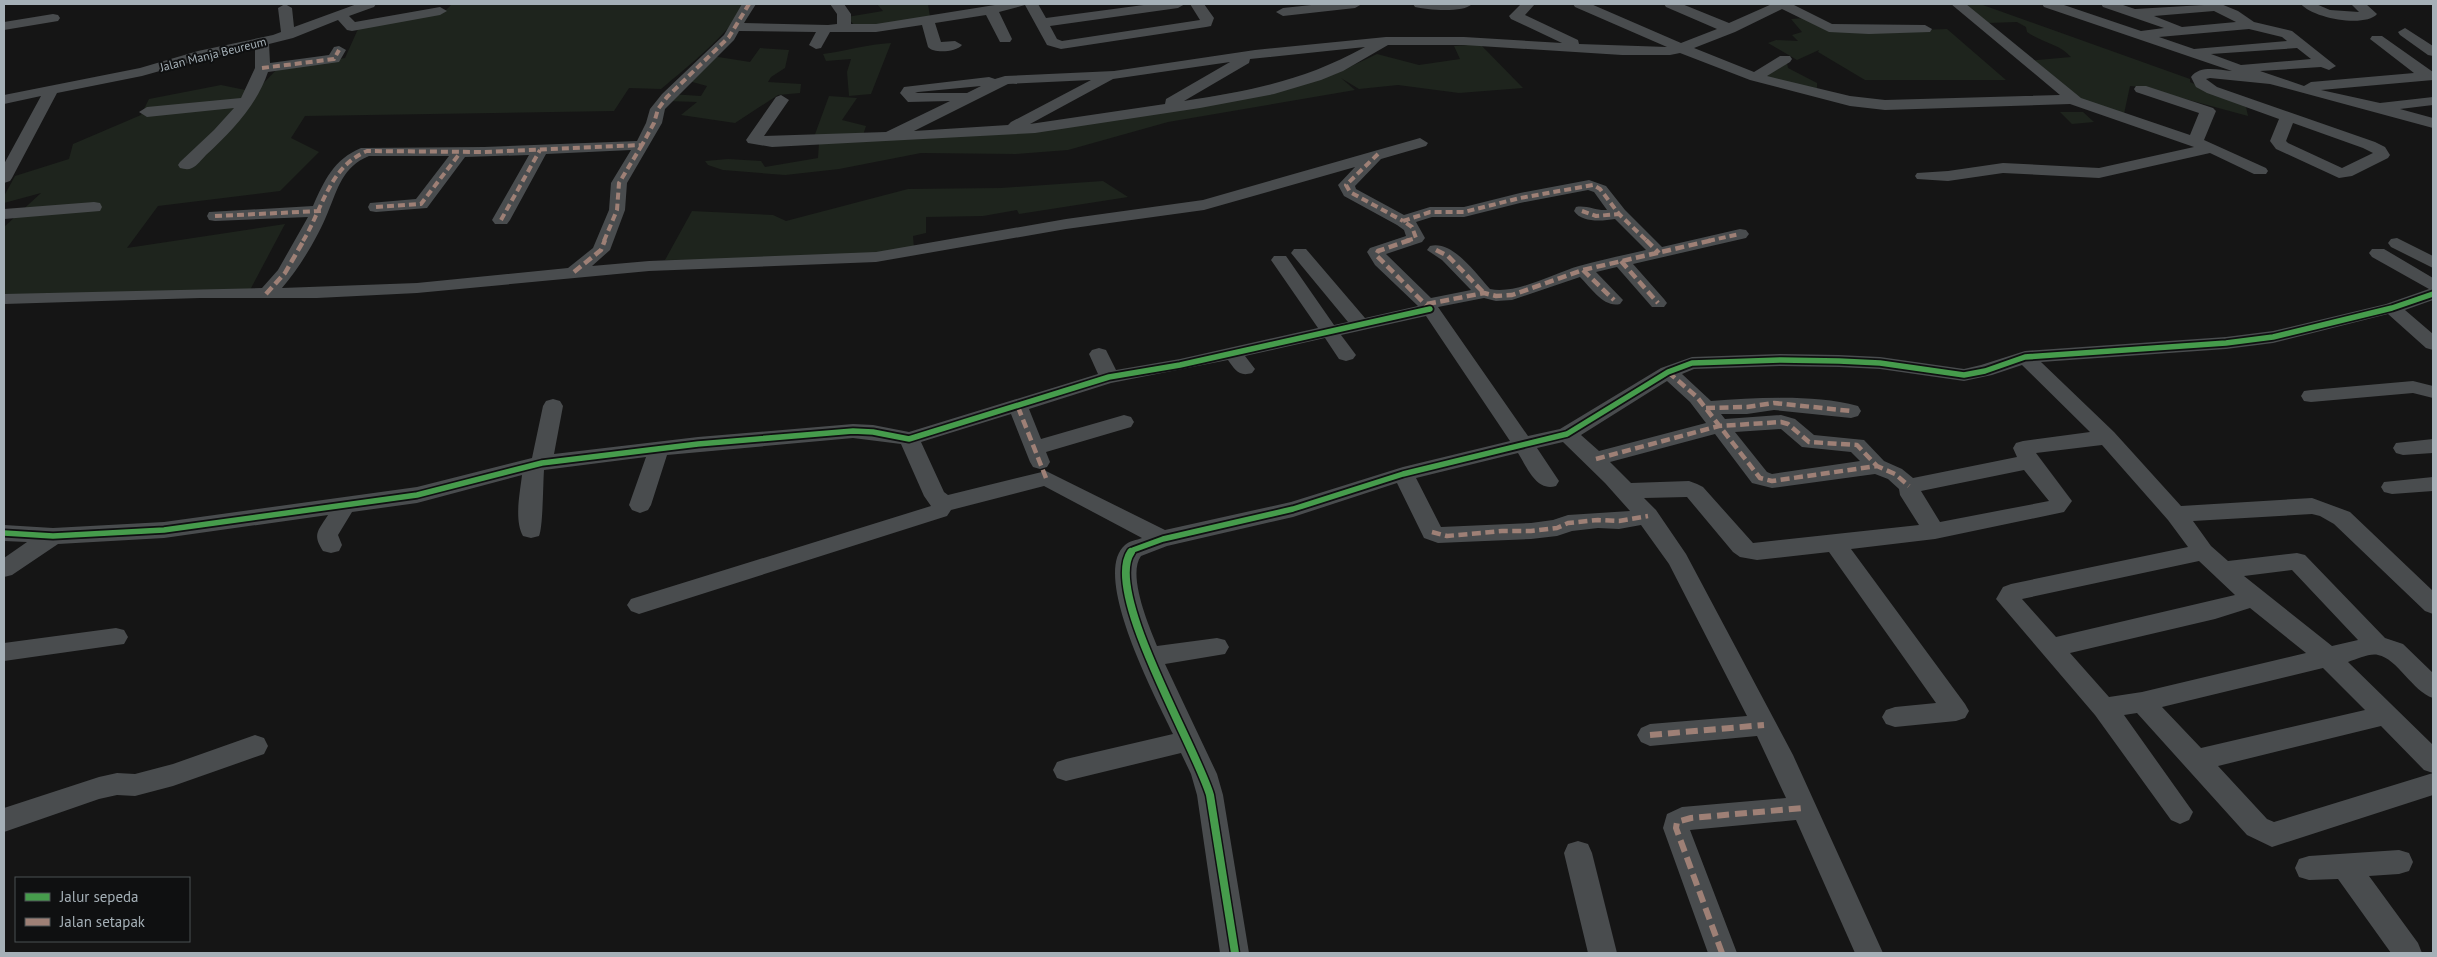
<svg xmlns="http://www.w3.org/2000/svg" width="2437" height="957" font-family="'PT Sans',sans-serif">
  <style>
    .green { fill: #1e241d }
    .lines { fill: none; stroke-linecap: round; stroke-linejoin: round }
    .minor { fill: #494c4e; fill-rule: evenodd }
    .quiet-far2 { stroke: #9e8076; stroke-width: 4; stroke-dasharray: 7 4; stroke-linecap: butt }
    .quiet-far1 { stroke: #9e8076; stroke-width: 4.5; stroke-dasharray: 9 4.5; stroke-linecap: butt }
    .quiet { stroke: #9e8076; stroke-width: 6; stroke-dasharray: 12 6; stroke-linecap: butt }
    .cycleway-far1-casing { stroke: #0f1011; stroke-width: 9 }
    .cycleway-casing { stroke: #0f1011; stroke-width: 11 }
    .cycleway-far1 { stroke: #469c4c; stroke-width: 5.5 }
    .cycleway { stroke: #469c4c; stroke-width: 8 }
    .labels { text-anchor: middle; dominant-baseline: central; stroke-width: 4; stroke-linejoin: round; paint-order: stroke }
    .far-street-label { font-size: 12px; fill: #a5b0b7; stroke: #0f1011 }
  </style>
  <rect width="100%" height="100%" fill="#151515"/>
  <!-- green -->
  <path class="green" d="M452,4H747C724,38 692,63 661,89L629,88L614,111L305,116L291,138L319,152L280,191L158,206L127,248L285,224L250,290L4,297V227L41,193L4,203V196L15,176L69,159L73,144L141,115L149,99L221,85L255,92L278,68L345,58L358,29L446,10Z
    M877,4H928L930,17L874,26H855L847,17L883,11Z
    M1961,4H1980L2190,79V82L2246,107L2248,116L2141,87L2130,86L2124,114L2074,99L2027,61L2071,57C2060,44 2041,42 2027,32L2026,27L2017,22L1988,23Z
    M1805,18L1832,30L1868,32L1947,29L2006,80H1865L1818,52L1819,50L1797,60L1768,43L1776,40L1798,41L1792,35L1802,32L1791,19Z
    M891,43L871,94L849,96L847,72L851,59L826,61L823,54C846,51 868,44 891,43Z
    M1480,44L1523,88L1459,93L1398,85L1359,89L1341,78L1355,90L1168,122L1068,150L1016,154L921,153L839,169L785,175L723,170L708,165L705,161L728,159L761,161L765,167L818,158L819,143L1058,125L1335,74L1377,54L1419,65L1460,59L1454,46Z
    M760,48L789,50L785,68L771,77L768,82L801,84L800,93L778,95L735,123L681,115L697,102L667,101L670,94L701,96L707,86L685,80L712,56L750,62Z
    M1787,63L1788,68L1817,83V91L1760,77Z
    M829,96L857,98L842,120L866,126L863,135L814,137Z
    M2060,112H2083L2094,122L2072,124Z
    M1103,181L1128,197L1019,214L1017,210L983,216L926,217V233L913,236L914,248L861,258L665,260L692,211L773,215L786,221L908,189L1001,188Z"/>
  <g class="lines">
    <!-- minor -->
    <path class="minor" d="M285,4L292,8L294,27L357,4H376L374,7L349,16L355,22L440,7L447,11L440,15L352,31L347,30L338,20L293,38L269,44L270,63L329,55L334,47L339,46L346,50L339,62L268,72C257,105 231,132 206,155C202,159 197,166 192,168C188,170 184,169 180,168L178,165L180,162L214,130L234,108L147,117L139,112L147,107L241,98L255,68V47L206,58L142,76L57,93L12,178L10,181L4,183V164L41,96L4,104V95L140,68L198,51L273,35L281,32L278,8Z
      M742,4H756L744,23L828,25L837,24V14L830,4H844L851,14V24H876L1001,4H1038L1046,18L1151,4H1185L1178,8L1050,26L1057,39L1062,41L1200,20L1190,4H1204L1214,18L1211,26L1206,27L1061,49L1047,45L1025,5L999,12L1012,39L1010,42H1000L986,15L935,23L941,42L955,41L962,45C956,52 934,54 928,47L922,25L876,32H830L821,48L816,49L809,45L816,32L739,31L734,40L665,109L662,123L627,183L625,210L610,250L592,266L649,261L876,252L1066,219L1203,200L1420,138L1428,143L1426,146L1381,159L1355,186L1356,189L1404,215L1430,207H1464L1520,193L1589,180L1606,186L1625,210L1662,247L1740,229L1746,230L1749,234L1746,238L1633,264L1664,299L1667,303L1664,307H1652L1617,267L1596,272L1623,300L1620,304C1604,308 1591,288 1580,277L1512,300L1496,301L1484,298L1438,307L1528,436L1560,429L1661,368L1692,357L1781,354L1839,355L1880,357L1964,369L1981,365L2025,351L2226,337L2273,331L2386,304L2429,289L2372,257L2369,253L2372,249H2384L2433,278V300L2405,310L2433,334V350L2426,348L2388,314L2273,343L2226,349L2041,362L2114,432L2181,506L2312,498L2350,512L2433,591V614L2425,611L2334,524L2320,516L2312,514L2193,521L2211,546L2228,561L2297,553L2305,555L2385,638L2403,644L2433,673V698C2412,691 2398,659 2378,655C2370,653 2357,659 2348,662L2433,745V795L2272,847L2247,835L2137,713L2124,715L2193,812L2189,820L2180,824L2171,820L2095,715L1996,599L2003,587L2011,584L2188,547L2168,520L2102,445L2036,453L2072,501L2064,512L1935,539L1851,549L1965,704L1969,711L1965,718L1956,721L1895,727L1886,724L1882,717L1886,710L1895,707L1936,703L1829,552L1757,560L1740,557L1733,552L1687,497L1644,498L1656,510L1686,554L1793,755L1883,953H1855L1796,820L1690,830L1737,953H1708L1663,828L1667,814L1682,807L1786,798L1757,736L1650,746L1641,742L1637,735L1641,728L1650,724L1747,716L1669,564L1641,525L1619,529L1598,528L1572,531L1557,536L1531,539L1438,543L1424,538L1397,483L1293,517L1167,546L1141,556C1127,575 1149,626 1157,646L1217,638L1225,640L1229,647L1225,654L1165,664L1217,774L1223,795L1249,953H1220L1197,795L1191,774L1181,753L1066,781L1057,778L1053,770L1057,762L1066,759L1173,734C1157,700 1090,575 1125,545C1129,541 1137,540 1142,538L1044,486L951,510L947,516L639,614L631,611L627,605L631,599L931,506L924,496L901,444L853,438L667,455L651,505L648,510L640,513L632,510L629,505L646,457L544,470C543,483 543,528 539,536L531,538L523,536C514,520 520,493 522,475L417,503L352,512L338,535L342,545L339,551L331,553L323,551C312,534 318,531 328,515L164,538L58,544L12,575L4,577V558L27,542L4,541V525L53,528L164,522L417,487L532,458L543,406L546,401L553,399L560,401L563,406L554,454L698,437L853,424L873,425L909,432L1098,374L1089,354L1092,350L1099,348L1106,350L1116,370L1180,359L1318,328L1271,260L1274,256H1286L1334,325L1348,322L1291,253L1294,249H1306L1365,318L1418,306L1375,265L1367,252L1370,248L1406,236L1404,230L1397,225L1344,196L1338,185L1355,167L1204,210L1066,229L876,262L649,271L417,293L317,298H200L4,304V294L262,288L278,270L308,217L215,221L209,220L207,216L209,212L313,206C324,181 334,159 361,148L484,147L637,141L646,123L650,109L662,94L724,35ZM631,150L611,183L609,210L593,248L568,268L417,283L282,288C300,267 318,237 328,212C338,189 342,167 369,156H449L416,199L370,203L368,207L370,211L376,212L427,208L465,157L529,155L492,220L495,224H507L510,220L546,154ZM1588,190L1594,192L1607,210C1596,211 1587,205 1576,207L1574,211C1582,223 1602,221 1615,219L1646,250C1624,255 1601,260 1579,266C1554,273 1516,295 1490,289C1476,274 1453,240 1430,246L1427,250L1442,260L1471,290L1431,298L1386,254L1422,242L1425,238L1416,222L1432,217H1464L1520,203ZM1426,316L1510,441L1403,467L1291,502L1165,530L1046,471L948,495L944,492L921,442L1011,414L1030,462L1033,467L1040,469L1047,467L1050,462L1046,452L1131,427L1134,422L1131,417L1124,415L1041,439L1029,409L1111,383L1228,360C1235,370 1239,377 1252,373L1255,369L1245,356L1325,338L1339,359L1346,361L1353,359L1356,355L1341,335ZM2022,365L2090,432L2023,441L2016,443L2013,448L2017,457L1913,478L1902,469L1884,461L1864,440L1814,435L1795,419L1781,415L1725,419L1721,414H1747L1774,410L1851,418L1858,416L1861,411L1858,406C1812,394 1758,398 1711,401L1682,374L1694,369L1781,366L1839,367L1880,369L1964,381L1992,375ZM1667,381L1690,402L1706,423L1599,451L1581,435ZM1781,429L1802,447L1851,452L1860,461L1772,474L1767,472L1735,432ZM1715,434L1752,483L1772,488L1875,474L1888,479L1899,489L1900,495L1919,525L1753,543L1703,487L1697,484L1689,481L1631,483L1610,462ZM1563,442L1605,483L1630,511L1568,515L1553,520L1531,523L1441,527L1416,478L1518,453C1527,467 1536,492 1556,486L1559,481L1537,448ZM2024,470L2049,501L1940,522L1921,491ZM2199,561L2235,595L2056,637L2022,599ZM2292,570L2358,640L2332,646L2244,576ZM2250,608L2306,653L2142,692L2109,697L2070,653L2215,619ZM2323,668L2365,710L2201,748L2162,707ZM2381,726L2424,770L2433,773L2274,822L2267,819L2218,766Z
      M1321,4H1362L1355,8L1283,16L1276,12L1283,8Z
      M1413,4H1472C1464,13 1427,10 1415,7Z
      M1521,4H1535L1525,15L1578,40L1579,44L1667,47L1575,7L1573,4H1591L1681,43L1717,29L1666,7L1664,4H1682L1729,23L1772,4H1792L1832,24L1925,25L1932,29L1930,32L1869,34L1829,32L1782,9L1735,32L1694,48L1754,72L1780,56H1790L1792,59L1790,62L1767,76L1850,96L1885,100L2060,95L1951,4H1966L2081,98L2190,135L2199,113L2136,92L2134,89L2136,86H2146L2213,108L2216,111L2204,140L2266,168L2268,171L2266,174H2254L2210,153L2099,178L2003,173L1948,181L1917,179L1915,176L1917,173L1948,171L2003,163L2099,168L2194,147L2070,104L1885,110L1850,106L1750,80L1680,53L1670,55H1622L1464,45H1388L1343,71L1321,80L1274,94L1200,108L1035,133L772,147L748,143L746,140L776,97L781,95L789,100L764,136L886,132L950,101L908,102L900,93L904,87L989,77L995,79L1005,76L1114,71L1255,50L1386,37H1464L1562,43L1511,19L1509,16ZM1365,47C1303,81 1253,90 1184,101L1249,63L1250,59ZM1230,62L1166,99L1165,104L1030,124L1113,79ZM1091,80L1011,122L1008,125L914,131L1008,84ZM981,86L967,93H915L918,92Z
      M2042,4H2061L2141,31L2164,28L2103,7L2101,4H2120L2135,9L2221,4L2238,11L2254,22L2292,31L2336,66L2329,70L2321,67L2260,71L2304,86L2311,82L2414,73L2370,39L2372,36H2382L2433,72V80L2321,90L2380,103L2433,97V105L2400,109L2433,118V128L2270,84L2210,78L2206,79L2217,87L2375,142L2385,147L2390,155L2388,158L2352,176L2339,178L2276,149L2270,141L2279,119L2207,93L2196,87L2191,77C2200,65 2218,70 2232,71L2044,7ZM2214,11L2236,22L2182,27L2154,16ZM2249,29L2282,37L2287,41L2194,49L2159,37ZM2297,48L2311,59L2241,65L2211,54ZM2293,123L2363,148L2373,153L2342,168L2288,143L2286,141Z
      M2301,4H2316L2330,10L2359,12L2351,4H2366L2377,14C2365,28 2312,18 2301,4Z
      M53,14L58,15L60,18L58,21L4,30V22Z
      M2405,28L2433,46V56L2428,55L2400,35L2398,32Z
      M94,202L100,203L102,207L100,211L4,219V209Z
      M2397,238L2433,256V268L2391,247L2388,243L2391,239Z
      M2413,381L2433,386V398L2413,393L2311,402L2304,401L2301,396L2304,391L2311,390Z
      M2433,439V453L2403,455L2396,453L2393,448L2396,443Z
      M2433,477V491L2392,494L2384,492L2381,487L2384,482Z
      M116,628L124,630L128,637L124,644L4,661V643Z
      M255,735L264,738L268,746L264,754L173,786L135,796L117,795L99,799L4,832V808L99,777L117,773L135,774L173,764Z
      M1578,841L1588,844L1592,853L1617,953H1588L1564,853L1568,844Z
      M2399,850L2409,853L2413,862L2409,871L2399,874L2369,876L2418,943L2422,953H2391L2338,879L2309,880L2299,877L2295,868L2299,859L2309,856Z"/>
    <!-- quiet-far2 -->
    <path class="quiet-far2" d="M262,68L334,59L339,50
      M1378,154L1346,185L1350,192L1403,221
      M376,207L421,204L460,153
      M1582,211L1596,216L1619,214
      M215,216L321,211
      M501,220L540,150
      M303,241C323,208 329,167 367,151L484,152L642,145L654,123L658,109L667,97L729,37L749,4
      M604,241L617,210L619,183L642,145
      M1406,241L1416,238L1412,227L1403,221L1430,212H1464L1520,198L1593,185L1600,189L1619,214L1647,241
      M1708,241L1740,234"/>
    <!-- quiet-far1 -->
    <path class="quiet-far1" d="M1410,240L1378,251L1376,255L1430,309
      M1646,240L1659,253
      M1436,250L1448,256L1484,293
      M1621,261L1658,303
      M1583,270L1614,300
      M574,272L601,250L605,240
      M266,294L285,273L304,240
      M1427,304L1484,293L1496,296L1512,295L1583,270L1713,240
      M1668,372L1697,397L1760,478L1772,481L1877,466L1895,474L1909,486
      M1018,407L1046,478
      M1706,408L1747,407L1774,403L1851,411
      M1596,459L1719,426L1781,422L1788,424L1809,442L1857,445L1877,466
      M1432,532L1447,536L1502,531H1531L1557,528L1568,523L1598,520L1619,521L1648,516"/>
    <!-- quiet -->
    <path class="quiet" d="M1650,735L1764,725
      M1722,953L1676,828L1677,822L1691,818L1803,808"/>
    <!-- cycleway-far1 casing -->
    <g class="cycleway-far1-casing">
      <path id="cycleway-far1" d="M4,533L53,536L164,530L417,495L542,463L698,444L853,431L873,432L909,439L1109,377L1180,365L1430,309
        M1131,553L1133,550L1163,539L1293,509L1403,474L1567,434L1668,372L1692,363L1781,360L1839,361L1880,363L1964,375L1985,371L2025,357L2226,343L2273,337L2392,308L2433,294"/>
    </g>
    <!-- cycleway casing -->
    <g class="cycleway-casing">
      <path id="cycleway" d="M1131,552C1103,592 1196,747 1210,795L1235,953"/>
    </g>
    <!-- cycleway-far1 -->
    <use href="#cycleway-far1" class="cycleway-far1"/>
    <!-- cycleway -->
    <use href="#cycleway" class="cycleway"/>
  </g>
  <g class="labels">
    <!-- far-street labels -->
    <g class="far-street-label">
      <text transform="translate(213 54) rotate(-14)">Jalan Manja Beureum</text>
    </g>
  </g>
  <!-- border -->
  <rect width="2437" height="957" fill="none" stroke="#a5b0b7" stroke-width="10"/>
  <!-- legend -->
  <rect x="15" y="877" width="175" height="65" fill="#0f1011" stroke="#4b5053"/>
  <rect x="25" y="893" width="25" height="8" fill="#469c4c" stroke="#4b5053"/>
  <text x="60" y="902" font-size="15" fill="#a5b0b7">Jalur sepeda</text>
  <rect x="25" y="918" width="25" height="8" fill="#9e8076" stroke="#4b5053"/>
  <text x="60" y="927" font-size="15" fill="#a5b0b7">Jalan setapak</text>
</svg>
